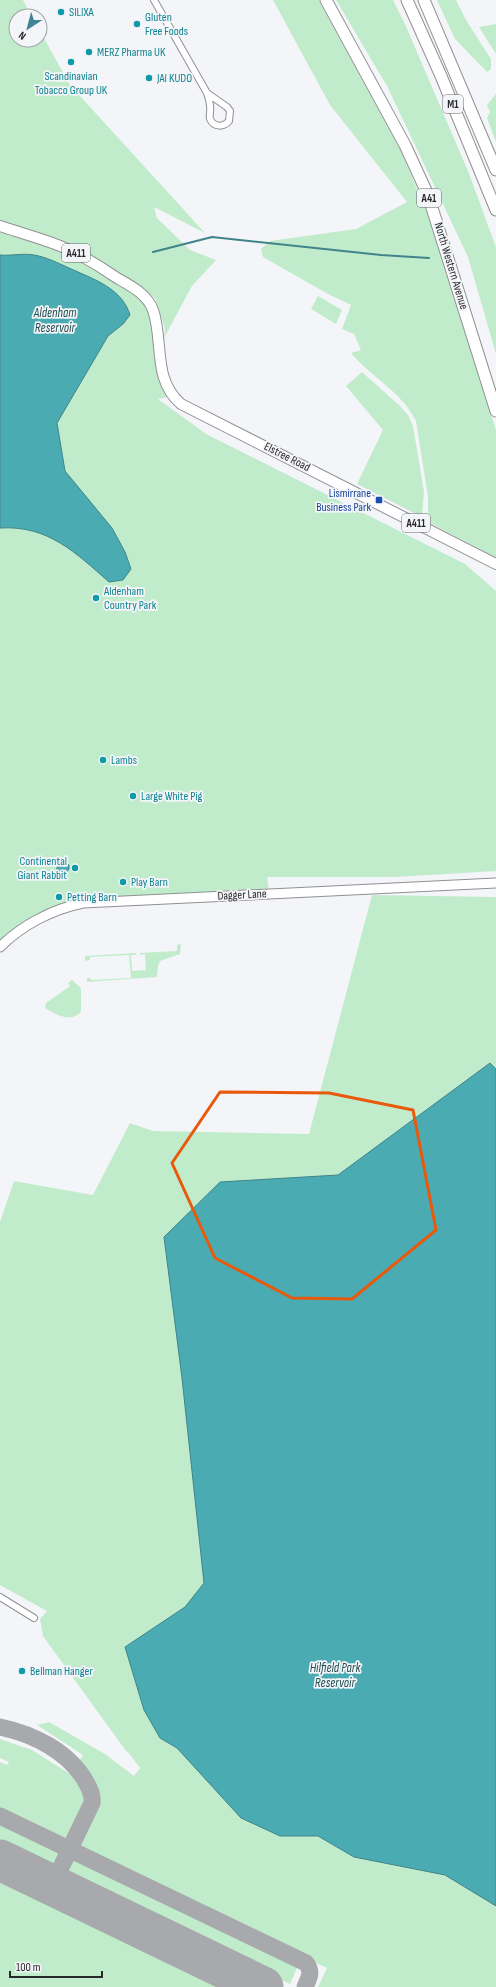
<svg xmlns="http://www.w3.org/2000/svg" width="496" height="1987" font-family="'Sofia Sans Condensed',sans-serif">
  <style>
    .green { fill: #c1eccc }
    .water { fill: #4aacb2; stroke: #408489 }
    .lines { fill: none; stroke-linecap: round; stroke-linejoin: round }
    .stream { stroke: #408489; stroke-width: 2 }
    .taxiway { stroke: #a8a9ac; stroke-width: 17 }
    .runway { stroke: #a8a9ac; stroke-width: 41 }
    .street-casing { stroke: #909094; stroke-width: 8 }
    .secondary-casing { stroke: #909094; stroke-width: 11 }
    .primary-casing { stroke: #909094; stroke-width: 12 }
    .highway-casing { stroke: #909094; stroke-width: 13 }
    .street { stroke: #fff; stroke-width: 6 }
    .secondary { stroke: #fff; stroke-width: 9 }
    .primary { stroke: #fff; stroke-width: 10 }
    .highway { stroke: #fff; stroke-width: 11 }
    .marked { fill: none; stroke: #e8590c; stroke-width: 3; stroke-linejoin: round }
    .culture-dot { fill: #0f9aa8; stroke: #f4f5f8; stroke-width: 1.5 }
    .transit-dot { fill: #1a4fb4; stroke: #f4f5f8; stroke-width: 1.5 }
    .labels { text-anchor: middle; dominant-baseline: central; stroke-width: 3.5; stroke-linejoin: round; paint-order: stroke }
    .shield { fill: #f4f5f8; stroke: #656667; stroke-width: 1 }
    .shield-label { font-size: 11px; font-weight: bold; fill: #282829 }
    .culture-label { font-size: 12px; fill: #0d838f; stroke: #f4f5f8; text-anchor: start }
    .street-label { font-size: 12px; fill: #282829; stroke: #f4f5f8 }
    .transit-label { font-size: 12px; fill: #164399; stroke: #f4f5f8; text-anchor: end }
    .water-label { font-size: 13px; font-style: italic; fill: #1f4b4e; stroke: #f4f5f8 }
  </style>
  <rect width="100%" height="100%" fill="#f4f5f8"/>
  <!-- green -->
  <path class="green" d="M0,0H23L31,16H16V40H40V31L70,85L205,233L154,207L157,218L190,250L216,260L192,286L164,338L165,329L155,298L128,278L75,247L0,220Z
    M273,0H319L398,144L426,210L459,310L496,430V557L428,522V497L416,421C402,392 371,377 351,353L361,350L354,334L342,329L351,305L328,294L263,257L261,249L270,241L356,229L407,202L330,105Z
    M336,0H393L405,24L468,171L496,247V354L468,257L387,86Z
    M437,0H456L466,20L491,59V69L487,72L455,39Z
    M496,24V54L479,27Z
    M496,94V142L487,118L490,112L487,105Z
    M0,230L38,241L75,256L140,296L151,312L168,397L158,399L206,434L465,564L496,591V871L395,877H267L269,890L71,902C44,910 20,922 0,943Z
    M318,296L342,310L336,324L311,309Z
    M362,372L400,406L408,415L413,426L424,492L422,517L357,484L383,430L346,386Z
    M372,895L496,897V1987H318L327,1968L302,1956L290,1984L0,1845V1762L7,1765L9,1762L0,1758V1739L32,1750L70,1774L74,1769L90,1794L94,1789L78,1763L83,1755L37,1725L49,1722L105,1754L134,1776L140,1768L128,1752L126,1751L43,1636L40,1619L47,1611L0,1585V1222L14,1181L93,1195L130,1123L153,1131L309,1134Z
    M181,944L180,954L160,961L158,966L157,977L87,982V978H90L91,980L131,978L129,955L90,957V960L85,961V956L136,953V955H131L132,971L146,970L145,954L140,955V953L177,951V945Z
    M72,980L81,988V1012C70,1023 57,1015 45,1008L46,1003L70,986L68,983Z
    M0,1875L232,1987H0Z"/>
  <!-- water -->
  <path class="water" d="M0,255C11,256 23,253 34,255C46,257 58,263 69,268C93,279 122,288 130,315L123,324L108,336L57,423L65,471L112,528L125,552L131,569L123,580L109,582C76,553 48,525 0,528Z
    M64,863L69,865V869L65,874L56,870L58,866Z
    M490,1063L496,1069V1906L445,1875L354,1857L318,1836H280L241,1818L177,1748L160,1738L144,1710L125,1647L185,1607L204,1583L182,1378L164,1237L220,1182L338,1175Z"/>
  <g class="lines">
    <!-- stream -->
    <path class="stream" d="M153,252L212,237L381,255L429,258"/>
    <!-- taxiway -->
    <path class="taxiway" d="M0,1727C34,1734 69,1752 86,1782C90,1789 93,1795 92,1803L52,1886
      M0,1816L306,1963C313,1972 309,1978 305,1987"/>
    <!-- runway -->
    <path class="runway" d="M0,1860L263,1987"/>
    <!-- street casing -->
    <g class="street-casing">
      <path id="street" d="M154,0L207,93C208,97 210,101 210,106C211,110 209,115 210,119C214,128 224,127 229,121L230,111L227,107L207,93
        M0,1597L34,1618"/>
    </g>
    <!-- secondary casing -->
    <g class="secondary-casing">
      <path id="secondary" d="M0,947C22,925 53,909 83,903L496,883"/>
    </g>
    <!-- primary casing -->
    <g class="primary-casing">
      <path id="primary" d="M0,226C26,235 54,241 78,254C91,261 104,269 117,278C131,286 147,294 153,310C164,342 152,379 181,404L496,564"/>
    </g>
    <!-- highway casing -->
    <g class="highway-casing">
      <path id="highway" d="M326,0L405,145L428,195L496,411
        M407,0L441,76L496,210
        M424,0L496,170"/>
    </g>
    <!-- street -->
    <use href="#street" class="street"/>
    <!-- secondary -->
    <use href="#secondary" class="secondary"/>
    <!-- primary -->
    <use href="#primary" class="primary"/>
    <!-- highway -->
    <use href="#highway" class="highway"/>
  </g>
  <!-- marked area -->
  <path class="marked" d="M220,1092L329,1093L413,1110L436,1230L352,1299L292,1298L215,1258L172,1163Z"/>
  <!-- markers -->
  <g class="culture-dot">
    <circle cx="61" cy="12" r="4"/>
    <circle cx="137" cy="24" r="4"/>
    <circle cx="89" cy="52" r="4"/>
    <circle cx="71" cy="62" r="4"/>
    <circle cx="149" cy="78" r="4"/>
    <circle cx="96" cy="598" r="4"/>
    <circle cx="103" cy="760" r="4"/>
    <circle cx="133" cy="796" r="4"/>
    <circle cx="75" cy="868" r="4"/>
    <circle cx="123" cy="882" r="4"/>
    <circle cx="59" cy="897" r="4"/>
    <circle cx="22" cy="1671" r="4"/>
  </g>
  <rect class="transit-dot" x="375" y="496" width="8" height="8" rx="2"/>
  <g class="labels">
    <!-- shield labels -->
    <g class="shield">
      <rect x="443" y="95" width="20" height="18" rx="3"/>
      <rect x="417" y="189" width="24" height="18" rx="3"/>
      <rect x="62" y="244" width="28" height="18" rx="3"/>
      <rect x="402" y="514" width="28" height="18" rx="3"/>
    </g>
    <g class="shield-label">
      <text x="453" y="104">M1</text>
      <text x="429" y="198">A41</text>
      <text x="76" y="253">A411</text>
      <text x="416" y="523">A411</text>
    </g>
    <!-- culture labels -->
    <g class="culture-label">
      <text x="69" y="12">SILIXA</text>
      <text x="145" y="17">Gluten<tspan x="145" dy="14">Free Foods</tspan></text>
      <text x="97" y="52">MERZ Pharma UK</text>
      <text x="71" y="76" text-anchor="middle">Scandinavian<tspan x="71" dy="14">Tobacco Group UK</tspan></text>
      <text x="157" y="78">JAI KUDO</text>
      <text x="104" y="591">Aldenham<tspan x="104" dy="14">Country Park</tspan></text>
      <text x="111" y="760">Lambs</text>
      <text x="141" y="796">Large White Pig</text>
      <text x="67" y="861" text-anchor="end">Continental<tspan x="67" dy="14">Giant Rabbit</tspan></text>
      <text x="131" y="882">Play Barn</text>
      <text x="67" y="897">Petting Barn</text>
      <text x="30" y="1671">Bellman Hanger</text>
    </g>
    <!-- street labels -->
    <g class="street-label">
      <text transform="translate(451 266) rotate(73)">North Western Avenue</text>
      <text transform="translate(287 457) rotate(27)">Elstree Road</text>
      <text transform="translate(242 895) rotate(-3)">Dagger Lane</text>
    </g>
    <!-- transit labels -->
    <g class="transit-label">
      <text x="371" y="493">Lismirrane<tspan x="371" dy="14">Business Park</tspan></text>
    </g>
    <!-- water labels -->
    <g class="water-label">
      <text x="55" y="313">Aldenham<tspan x="55" dy="15">Reservoir</tspan></text>
      <text x="335" y="1668">Hilfield Park<tspan x="335" dy="15">Reservoir</tspan></text>
    </g>
  </g>
  <!-- north arrow -->
  <g transform="translate(28 28) rotate(216)"><circle r="19" fill="#f4f5f8" stroke="#a2a3a5"/>
  <path d="M0-3L7 15L0 10L-7 15Z" fill="#428496"/>
  <text y="-6" font-size="11" font-weight="bold" text-anchor="middle" fill="#282829">N</text>
  </g>
  <!-- scale -->
  <path d="M10 1971v6h92v-6" fill="none" stroke="#282829" stroke-width="2"/>
  <text x="16" y="1971" font-size="12" fill="#282829" stroke="#f4f5f8" stroke-width="3" paint-order="stroke">100 m</text>
</svg>
